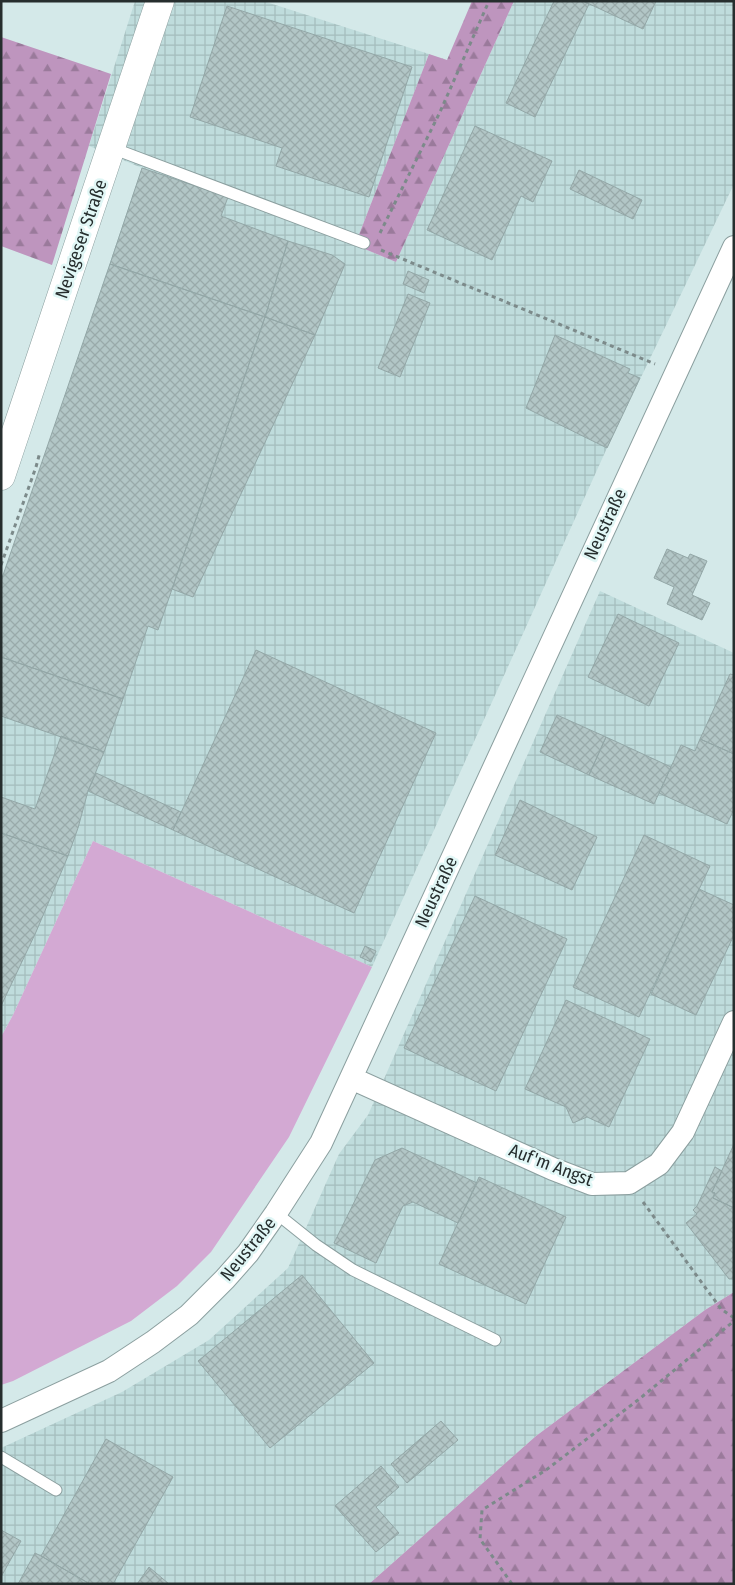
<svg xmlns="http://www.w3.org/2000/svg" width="735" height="1585" font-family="'Fira Sans Condensed',sans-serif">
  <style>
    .industrial { fill: url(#industrial-grid) }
    .grass { fill: #d3a9d3 }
    .forest { fill: url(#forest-firs) }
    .building { fill: url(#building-cross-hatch); stroke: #93a7a7 }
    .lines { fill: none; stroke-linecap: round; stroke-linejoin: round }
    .lane-casing { stroke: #8b9f9f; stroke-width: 13 }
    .street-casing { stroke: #8b9f9f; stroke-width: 24 }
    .secondary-casing { stroke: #8b9f9f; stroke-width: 29 }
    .path { stroke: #7c8a8a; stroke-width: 3; stroke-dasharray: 4 4; stroke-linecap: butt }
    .lane { stroke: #fff; stroke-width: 11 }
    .street { stroke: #fff; stroke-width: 22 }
    .secondary { stroke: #fff; stroke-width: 28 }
    .labels { text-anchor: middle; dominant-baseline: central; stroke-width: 5; stroke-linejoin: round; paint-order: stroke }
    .street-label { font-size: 18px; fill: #262e2e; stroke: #e1f7f6 }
  </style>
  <defs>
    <pattern id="industrial-grid" width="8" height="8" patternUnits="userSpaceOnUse" patternTransform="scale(1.25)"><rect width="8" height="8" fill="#bfdcdc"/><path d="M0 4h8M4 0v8" fill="none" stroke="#a4bdbd"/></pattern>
    <pattern id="forest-firs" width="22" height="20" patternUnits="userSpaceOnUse" patternTransform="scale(1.25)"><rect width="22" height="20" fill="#be95be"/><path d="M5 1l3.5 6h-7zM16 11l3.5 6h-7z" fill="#9a7a9b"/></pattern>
    <pattern id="building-cross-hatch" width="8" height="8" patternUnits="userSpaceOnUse" patternTransform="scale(1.25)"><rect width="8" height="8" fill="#b2c6c6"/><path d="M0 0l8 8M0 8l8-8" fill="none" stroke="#9aa"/></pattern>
  </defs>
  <rect width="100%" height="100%" fill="#d4e9e9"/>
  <!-- industrial -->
  <path class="industrial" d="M135,1H263L429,54L355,245L396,262L514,1H734V184L607,448L372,967L93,841L13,1015L1,1037V584L142,168L89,146Z
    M600,591L734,653V1292L705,1310L536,1436L369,1584H1V1448L122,1392L209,1340L288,1268L339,1154L368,1115Z"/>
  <!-- grass -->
  <path class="grass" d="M93,841L372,967L289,1137L211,1252L177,1286L131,1321L13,1381L1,1385V1037L13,1015Z"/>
  <!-- forest -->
  <path class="forest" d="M472,1H514L396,262L355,245L429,54L447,60Z
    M1,37L111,74L52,265L1,246Z
    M734,1292V1584H369L536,1436L705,1310Z"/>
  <!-- building -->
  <path class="building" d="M554,1H583L589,4L535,117L506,103Z
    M583,1H656L643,29Z
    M227,6L412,67L369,197L276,166L282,148L190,117Z
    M475,126L552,161L533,202L521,196L492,260L427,230Z
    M142,168L228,197L221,216L288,241L265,317L110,264Z
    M579,170L642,200L633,219L570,189Z
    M288,241L332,255L345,264L315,335L265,317Z
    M110,264L265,317L158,630L148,626L123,699L1,657V581Z
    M408,271L429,280L424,293L403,284Z
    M408,294L430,303L400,377L378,368Z
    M265,317L315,335L193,597L172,589Z
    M555,335L630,369L628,373L640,378L607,448L526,408Z
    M667,549L688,558L690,554L707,561L692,595L710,603L702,620L667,604L674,587L654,578Z
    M618,614L679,643L649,706L588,677Z
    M256,650L436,733L354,913L173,830Z
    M1,657L123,699L104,752L1,716Z
    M730,674L734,675V754L700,739Z
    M557,715L606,737L589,775L540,752Z
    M61,736L104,752L88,791L78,828L68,856L1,833V797L35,809Z
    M606,737L671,767L654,804L589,775Z
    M700,739L734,754V809L727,824L659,793L681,745L695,751Z
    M96,773L181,812L173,830L88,791Z
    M520,800L597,837L572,890L495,855Z
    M1,833L68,856L36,932L1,1006Z
    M644,835L710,866L639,1017L573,987Z
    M699,889L734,905V935L696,1015L651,994Z
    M475,896L567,939L496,1091L404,1048Z
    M365,946L376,951L371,962L360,957Z
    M566,1000L650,1039L609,1127L587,1117L573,1123L566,1107L525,1089Z
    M734,1144V1208L713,1198L715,1193L712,1192Z
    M402,1148L477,1183L458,1223L413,1202L403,1206L376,1263L334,1243L375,1160Z
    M715,1167L722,1171L712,1192L715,1193L713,1198L734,1208V1279H729L686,1223L697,1214L693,1210L697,1206Z
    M479,1177L566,1217L526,1304L439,1264Z
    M302,1275L374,1363L270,1448L198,1361Z
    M441,1421L458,1440L407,1483L391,1464Z
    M106,1439L173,1477L113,1584H90L41,1556Z
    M381,1466L399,1487L376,1507L399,1533L376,1552L335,1506Z
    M1,1530L21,1541L1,1577Z
    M35,1553L41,1556L90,1584H18Z
    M149,1567L169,1584H137Z"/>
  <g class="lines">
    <!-- lane casing -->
    <g class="lane-casing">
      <path id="lane" d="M112,148L364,243
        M276,1213L316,1245L353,1270L495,1340
        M1,1457L56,1490"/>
    </g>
    <!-- street casing -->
    <g class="street-casing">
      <path id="street" d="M351,1078L553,1169L592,1184L629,1183L659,1164L683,1132L734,1022
        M1,1421L109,1371L153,1342L189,1315L225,1279L248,1253L276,1213L321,1143L734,247"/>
    </g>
    <!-- secondary casing -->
    <g class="secondary-casing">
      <path id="secondary" d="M1,476L160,1"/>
    </g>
    <!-- path -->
    <path class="path" d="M380,233L440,112L489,1
      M381,250L655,364
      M1,565L36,467L40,452
      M643,1202L721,1309L734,1318
      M512,1584L480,1539L482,1510L546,1470L638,1400L734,1321"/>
    <!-- lane -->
    <use href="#lane" class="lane"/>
    <!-- street -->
    <use href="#street" class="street"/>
    <!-- secondary -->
    <use href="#secondary" class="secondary"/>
  </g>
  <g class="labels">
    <!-- street labels -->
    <g class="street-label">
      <text transform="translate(81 239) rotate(-71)">Nevigeser Straße</text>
      <text transform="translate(605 524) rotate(-65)">Neustraße</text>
      <text transform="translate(436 892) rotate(-65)">Neustraße</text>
      <text transform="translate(551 1165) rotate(21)">Auf'm Angst</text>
      <text transform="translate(248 1249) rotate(-51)">Neustraße</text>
    </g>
  </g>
  <!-- border -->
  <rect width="735" height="1585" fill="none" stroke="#262e2e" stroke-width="5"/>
</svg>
